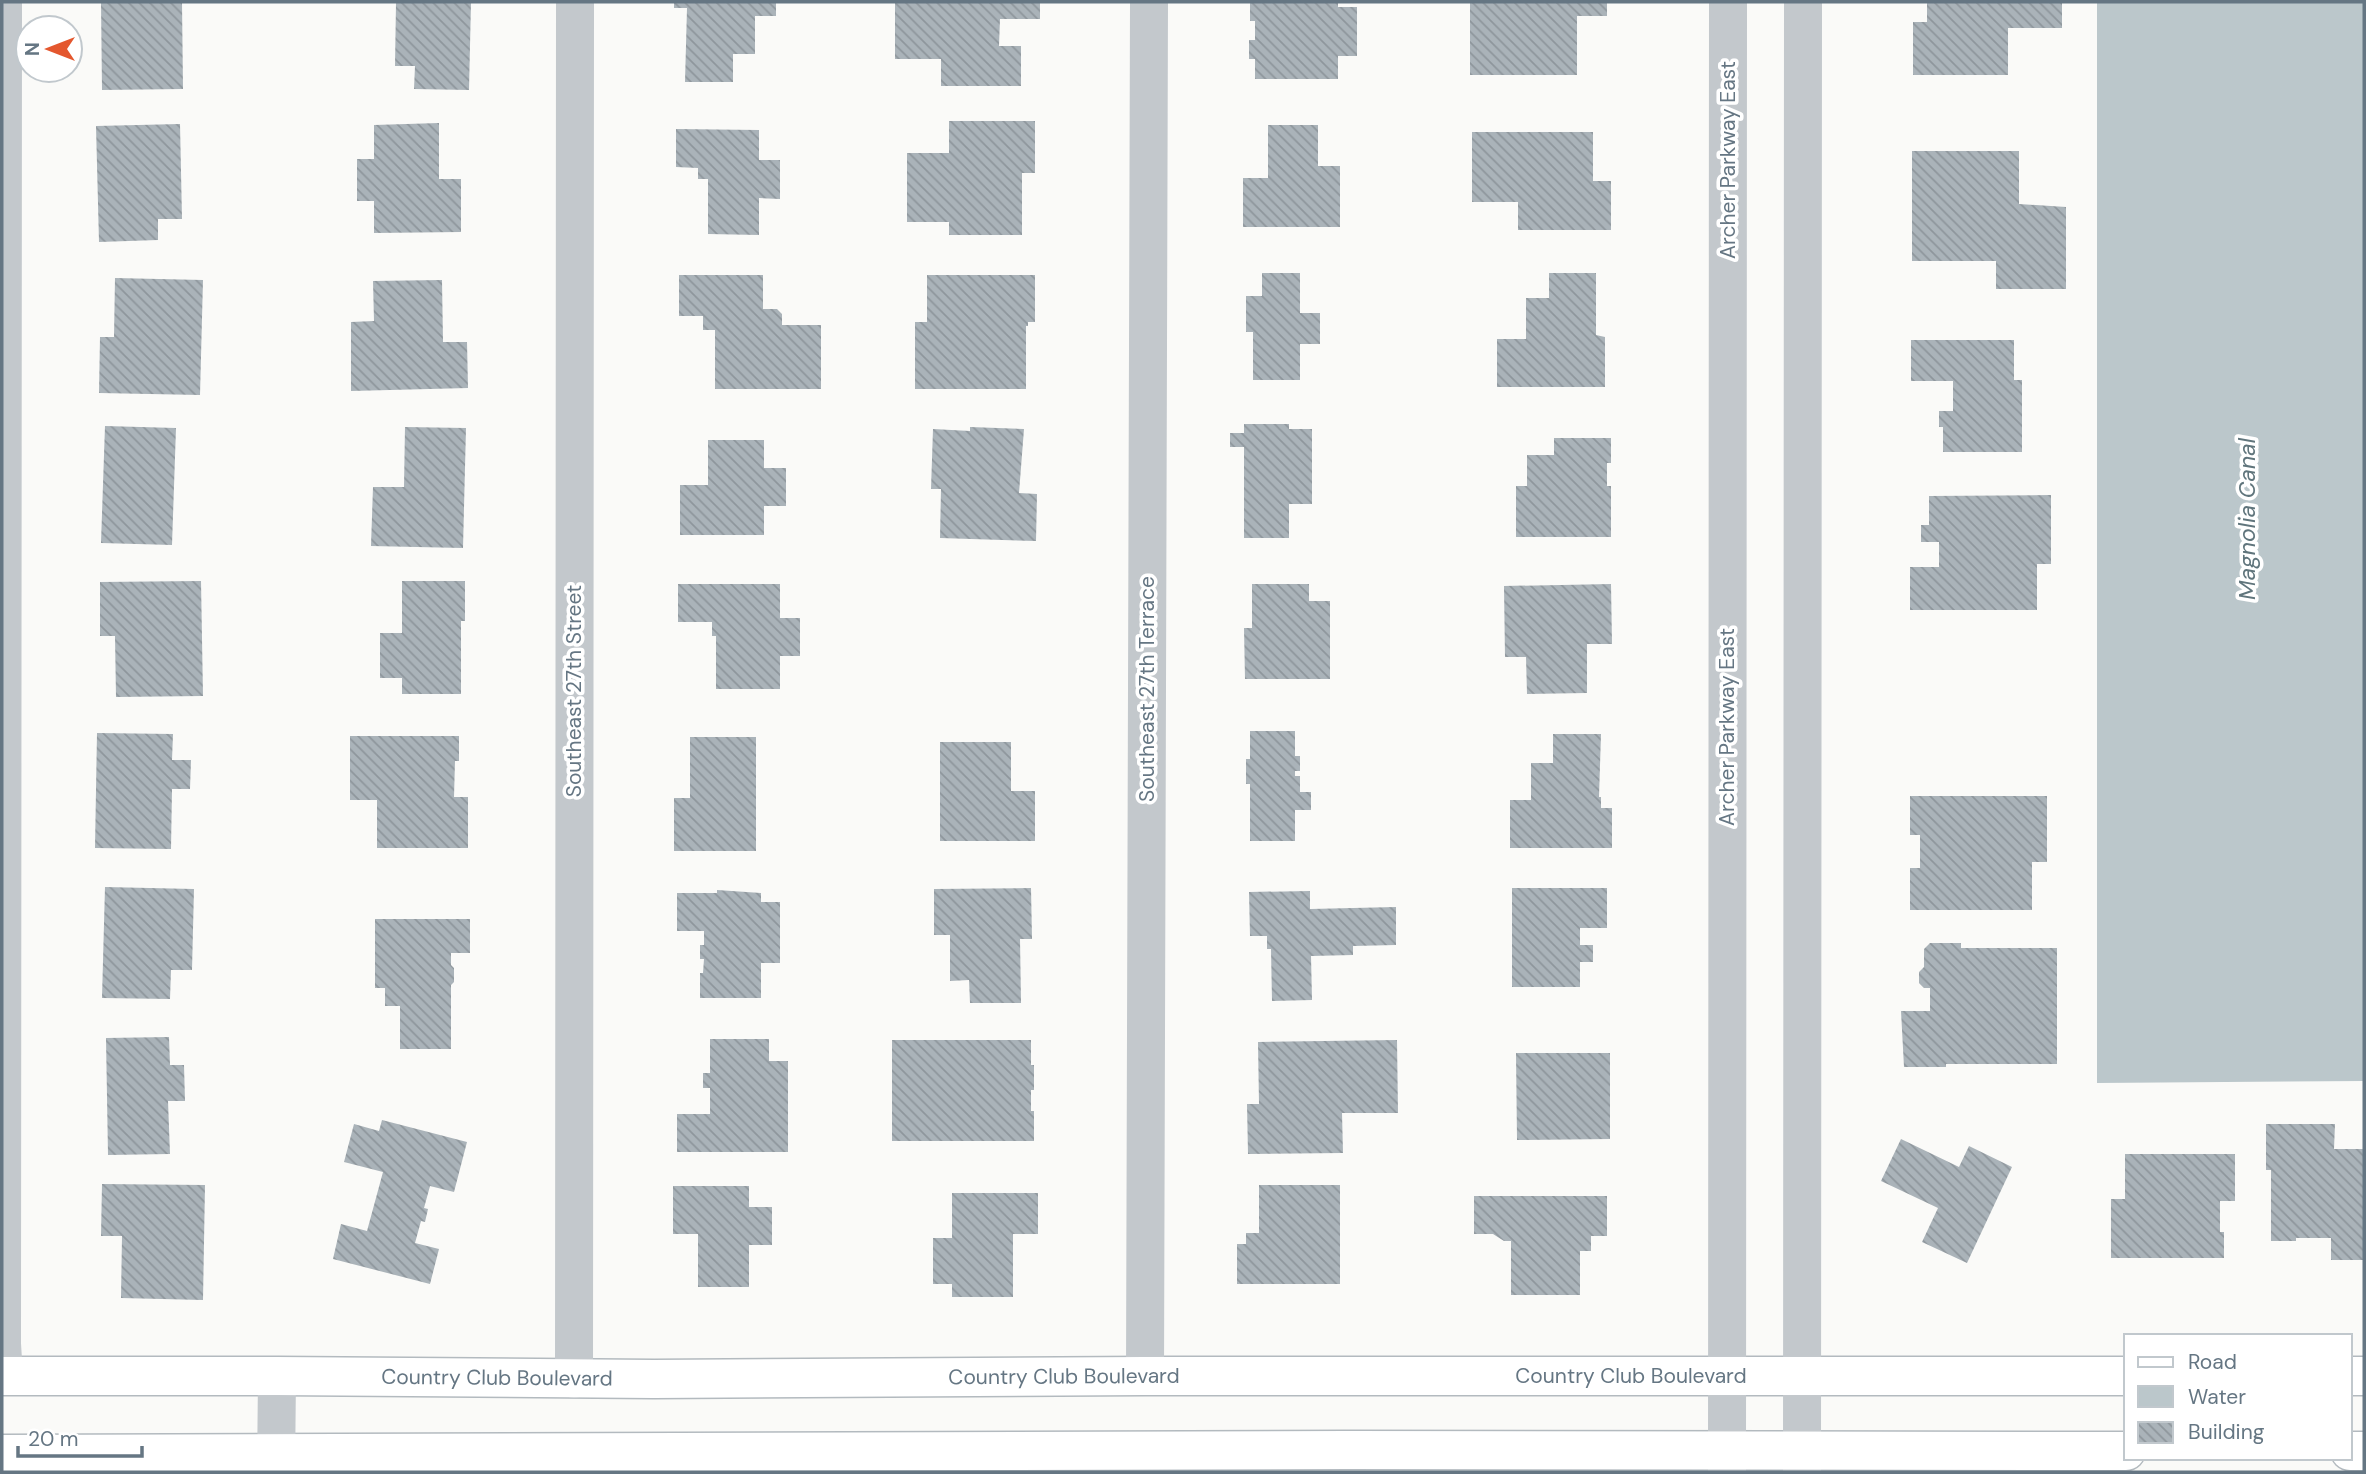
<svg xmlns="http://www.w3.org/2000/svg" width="2366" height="1474" font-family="'DM Sans',sans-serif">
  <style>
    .water { fill: #bbc7cb }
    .building { fill: url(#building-back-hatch) }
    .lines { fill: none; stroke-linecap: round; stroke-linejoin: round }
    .secondary-casing { stroke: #b3babf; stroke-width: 41 }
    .minor { stroke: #c3c8cc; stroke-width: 38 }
    .tertiary { stroke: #c3c8cc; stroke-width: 38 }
    .secondary { stroke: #fff; stroke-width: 38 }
    .labels { text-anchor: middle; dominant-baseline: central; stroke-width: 7; stroke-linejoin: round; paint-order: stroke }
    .street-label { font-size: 21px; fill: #657683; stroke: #fff }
    .water-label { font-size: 23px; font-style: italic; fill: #60757c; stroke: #fff }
  </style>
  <defs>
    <pattern id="building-back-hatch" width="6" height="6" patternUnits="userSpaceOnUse" patternTransform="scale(1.75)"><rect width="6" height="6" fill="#aab3b9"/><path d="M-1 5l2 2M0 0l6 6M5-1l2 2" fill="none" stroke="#8e969c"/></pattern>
  </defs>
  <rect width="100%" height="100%" fill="#fafaf8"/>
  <!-- water -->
  <path class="water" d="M2097,2H2364V1081L2097,1083Z"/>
  <!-- building -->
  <path class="building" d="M101,2H182L183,89L102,90Z
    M471,2L469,90L414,89L415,66H395L396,3Z
    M674,2H776V16H755V54H733V82H685L687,8H674Z
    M895,2H1040V19H1000L999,46H1021V86H941V59H895Z
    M1250,2H1338V7H1357V56H1338V79H1255V59H1249V40H1255V21H1250Z
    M1470,2H1607V16H1577V75H1470Z
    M1927,2H2062V28H2008V75H1913V22H1927Z
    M949,121H1035V173H1022V235H949V222H907V153H949Z
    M439,123V179H461V232L374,233V201H357V159H374V125Z
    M180,124L182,219H158V240L99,242L96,126Z
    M1268,125H1318V166H1340V227H1243V178H1268Z
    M676,129L759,130V160H780V199L759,198V235L708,234V179H698V168L676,167Z
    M1472,132H1593V181H1611V230H1518V202H1472Z
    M1912,151H2019V204L2066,207V289H1996V261H1912Z
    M1262,273H1300V313H1320V344H1300V380H1253V332H1246V296H1262Z
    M1549,273H1596V335L1605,337V387H1497V339H1526V298H1549Z
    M679,275H763V309H777L782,314V325H821V389H715V330H703V316H679Z
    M927,275H1035V322H1028V326H1026V389H915V322H927Z
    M115,278L203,280L200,395L99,393L100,337H114Z
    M442,280L443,342H467L468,388L351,391V322L374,321L373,281Z
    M1911,340H2014V380H2022V452H1943V427H1939V411H1953V381H1911Z
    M1244,424H1289V429H1312V504H1289V538H1244V447H1230V433H1244Z
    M105,426L176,428L172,545L101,543Z
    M405,427L466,428L463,548L371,546L373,487H404Z
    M970,427L1024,429L1019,493L1037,494L1036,541L940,538L941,489H931L933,429L970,431Z
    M1554,438H1611V463H1607V486H1611V537H1516V486H1527V455H1554Z
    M708,440H764V468H786V506H764V535H680V485H708Z
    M2051,495V564H2037V610H1910V567H1939V542H1921V525H1929V496Z
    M201,581L203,696L116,697L115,636H100V582Z
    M402,581H465V621H461V694H402V678H380V633H402Z
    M678,584H780V618H800V656H780V689H716V636H712V622H678Z
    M1252,584H1309V601H1330V679H1245L1244,628H1252Z
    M1611,584L1612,644H1587V693L1527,694L1526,657H1505L1504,586Z
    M1250,731H1295V756H1300V771H1295V776H1300V792H1311V810H1295V841H1250V784H1246V759H1250Z
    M97,733L173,734L172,760H191L190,789H172L171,849L95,848Z
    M1553,734H1601L1599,797H1601V808H1612V848H1510V800H1531V763H1553Z
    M350,736H459V761H455L454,797H468V848H377V800H350Z
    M690,737H756V851H674V798H690Z
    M940,742H1011V791H1035V841H940Z
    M1910,796H2047V862H2032V910H1910V868H1920V835H1910Z
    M105,887L194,889L192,970H171L170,999L102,998Z
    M1031,888L1032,939H1020L1021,1003H970L969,980L950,981V935H934V889Z
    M1512,888H1607V928H1580V945H1593V962H1580V987H1512Z
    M717,890L761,893V902H780V963H761V998H700V973H703L704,959H700V945H704V931H677V893H717Z
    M1310,891V909L1396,907V945L1353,946V955L1311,956L1312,1000L1272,1001L1271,949H1267V936H1250L1249,892Z
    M375,919H470V953H451V965L454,968V982L451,985V1049H400V1006H385V988H375Z
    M1930,943H1961V948H2057V1064H1946V1067H1904L1901,1011H1930V988H1924L1919,983V972L1924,967V949Z
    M169,1037L170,1065H184L185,1101H168L170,1154L108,1155L106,1038Z
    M710,1039H769V1061H788V1152H677V1114H710V1088H703V1073H710Z
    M892,1040H1031V1065H1034V1090H1031V1111H1034V1141H892Z
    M1397,1040L1398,1113H1342L1343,1153L1248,1154L1247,1104H1259L1258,1042Z
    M1516,1053H1610V1139L1517,1140Z
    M382,1120L467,1142L454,1192L430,1186L424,1208L428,1209L425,1222L421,1221L415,1243L439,1249L430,1284L333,1259L341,1224L367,1231L383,1172L344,1162L354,1124L379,1131Z
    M2266,1124H2335L2334,1149H2364V1260H2331V1238H2296V1241H2271V1170H2266Z
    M1901,1139L1959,1167L1969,1146L2012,1167L1967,1263L1922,1242L1938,1208L1881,1181Z
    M2125,1154H2235V1201H2220V1232H2224V1258H2111V1199H2125Z
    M102,1184L205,1185L203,1300L121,1298L122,1236H101Z
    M1259,1185H1340V1284H1237V1244H1246V1233H1259Z
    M673,1186H749V1207H772V1245H749V1287H698V1234H673Z
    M952,1193H1038V1234H1013V1297H952V1284H933V1238H952Z
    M1474,1196H1607V1236H1591V1251H1580V1295H1511V1241H1504L1493,1234H1474Z"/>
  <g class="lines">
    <!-- secondary casing -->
    <g class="secondary-casing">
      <g id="secondary">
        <path id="s1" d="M2,1376H277L654,1379L1145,1376H2126"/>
        <path d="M2350,1376H2364"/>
        <path d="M2350,1451H2364"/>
        <path d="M2,1454L1347,1450L2126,1451"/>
      </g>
    </g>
    <!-- minor -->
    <path class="minor" d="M3,2L2,1344L4,1376
      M1145,1376L1149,2
      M574,1379L575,2
      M276,1472L277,1376"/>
    <!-- tertiary -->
    <path class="tertiary" d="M1727,1472L1728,2
      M1802,1472L1803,2"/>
    <!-- secondary -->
    <use href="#secondary" class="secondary"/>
  </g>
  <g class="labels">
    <!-- street labels -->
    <g class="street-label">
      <text transform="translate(1728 160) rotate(-90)">Archer Parkway East</text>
      <text transform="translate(1147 689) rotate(-90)">Southeast 27th Terrace</text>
      <text transform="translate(574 691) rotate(-90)">Southeast 27th Street</text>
      <text transform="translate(1727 727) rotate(-90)">Archer Parkway East</text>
      <text stroke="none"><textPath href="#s1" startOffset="1062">Country Club Boulevard</textPath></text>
      <text stroke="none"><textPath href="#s1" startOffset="1629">Country Club Boulevard</textPath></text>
      <text stroke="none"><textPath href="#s1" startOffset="495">Country Club Boulevard</textPath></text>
    </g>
    <!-- water labels -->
    <g class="water-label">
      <text transform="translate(2247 519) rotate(-90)">Magnolia Canal</text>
    </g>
  </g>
  <!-- border -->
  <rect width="2366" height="1474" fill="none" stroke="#657683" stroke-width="7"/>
  <!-- legend -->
  <rect x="2124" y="1334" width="228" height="126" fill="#ffffff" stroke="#c1c8cd" stroke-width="2"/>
  <rect x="2138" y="1357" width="35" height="10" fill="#ffffff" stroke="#c1c8cd" stroke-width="2"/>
  <text x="2188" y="1369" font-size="21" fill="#657683">Road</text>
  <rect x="2138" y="1386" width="35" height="21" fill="#bbc7cb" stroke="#c1c8cd" stroke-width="2"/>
  <text x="2188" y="1404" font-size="21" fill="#657683">Water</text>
  <rect x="2138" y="1422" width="35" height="21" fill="url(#building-back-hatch)" stroke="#c1c8cd" stroke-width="2"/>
  <text x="2188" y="1439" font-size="21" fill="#657683">Building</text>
  <!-- north arrow -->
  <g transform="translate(49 49) rotate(270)"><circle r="33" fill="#ffffff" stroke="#c1c8cd" stroke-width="2"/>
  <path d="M0-5L12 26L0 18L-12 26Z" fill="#e4572e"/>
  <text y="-10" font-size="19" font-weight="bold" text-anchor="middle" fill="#657683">N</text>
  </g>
  <!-- scale -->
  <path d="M18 1446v10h124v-10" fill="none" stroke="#657683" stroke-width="3.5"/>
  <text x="28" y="1446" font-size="21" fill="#657683" stroke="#ffffff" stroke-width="5" paint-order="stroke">20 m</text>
</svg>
